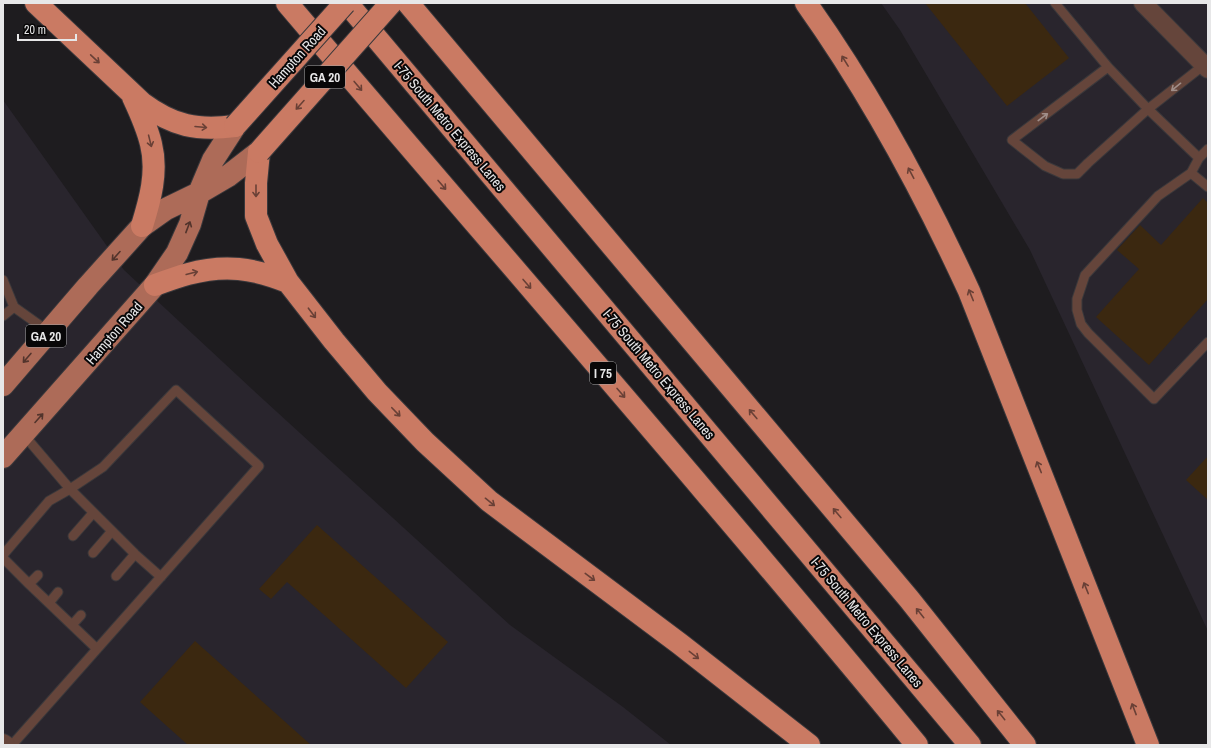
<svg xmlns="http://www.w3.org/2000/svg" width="1211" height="748" font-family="'Archivo Narrow',sans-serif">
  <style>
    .built { fill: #29252d }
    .building { fill: #3b2810 }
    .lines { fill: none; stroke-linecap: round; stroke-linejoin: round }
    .lane-casing { stroke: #3a383b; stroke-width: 11 }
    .street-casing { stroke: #3a383b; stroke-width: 20 }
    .primary-casing { stroke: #3a383b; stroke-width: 24 }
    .highway-casing { stroke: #3a383b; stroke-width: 24 }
    .lane { stroke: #65453b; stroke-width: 9 }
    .street { stroke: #65453b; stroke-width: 18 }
    .primary { stroke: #ad6b58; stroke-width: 22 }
    .highway { stroke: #ca7a63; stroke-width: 22 }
    .highway-bridge-casing { stroke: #3a383b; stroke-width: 24; stroke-linecap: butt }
    .highway-bridge { stroke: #ca7a63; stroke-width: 22 }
    .oneway { stroke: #694036 }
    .oneway2 { stroke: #a08e89 }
    .oneway3 { stroke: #52342c }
    .labels { text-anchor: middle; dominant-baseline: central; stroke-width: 4; stroke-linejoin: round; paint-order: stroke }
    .shield { fill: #080708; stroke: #a4a4a5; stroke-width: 1 }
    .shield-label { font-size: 13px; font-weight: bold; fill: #e7e7e8 }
    .street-label { font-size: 14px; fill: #e7e7e8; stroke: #080708 }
  </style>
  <rect width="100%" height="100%" fill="#1e1c1f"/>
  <!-- built -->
  <path class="built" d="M881,3H1208V631L1030,250L900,30Z
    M3,100L124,270L253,390L510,625L623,707L671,745H3Z"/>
  <!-- building -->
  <path class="building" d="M925,3H1025L1069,58L1007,106Z
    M1203,198L1208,203V299L1149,365L1096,317L1139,269L1117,250L1140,225L1161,245Z
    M1208,456V500L1186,480Z
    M317,525L448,642L406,688L287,582L271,599L259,589Z
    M195,641L311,745H188L140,702Z"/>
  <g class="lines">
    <!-- lane casing -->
    <g class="lane-casing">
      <path id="lane" d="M1055,3L1108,67L1148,109L1204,65
        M1108,67L1012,140L1045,166L1063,174H1077L1088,163L1148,109L1199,158
        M1208,149L1199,158L1191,173L1158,196L1085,275L1077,299V310L1081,324L1088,333L1154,399L1208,342
        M1191,173L1208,187
        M3,280L14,307L49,332
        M3,316L14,307
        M73,536L93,513
        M93,553L112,531
        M3,555L49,501L70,489L135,554L161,577
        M3,558L29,584L97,649
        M116,576L135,554
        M29,584L38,575
        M49,603L58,592
        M72,625L81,615
        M12,745L259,466L176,390L103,467L70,489L24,435"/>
    </g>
    <!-- street casing -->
    <g class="street-casing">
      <path id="street" d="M1143,3L1208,69
        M3,743L6,745"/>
    </g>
    <!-- primary casing -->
    <g class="primary-casing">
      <path id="primary" d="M3,385L88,286L142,226L166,209L199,193L228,176L259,152
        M3,457L155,285L177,253L190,224L199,193L213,160L235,126"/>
    </g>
    <!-- highway casing -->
    <g class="highway-casing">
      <path id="highway" d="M36,3L142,103C173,126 197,131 235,126
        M287,3C497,250 711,495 917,745
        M347,3L970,745
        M408,3L909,599L1025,745
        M806,3C870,93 923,191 969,291L1148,745
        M133,97C140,112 147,127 151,144C158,172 150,200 142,226
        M259,152L256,183V216L267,244L288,282L334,341L377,392L425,442L489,501L680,644L809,745
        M155,285C166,281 177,277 188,274C225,264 253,268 288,282"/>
    </g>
    <!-- lane -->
    <use href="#lane" class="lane"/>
    <!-- street -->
    <use href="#street" class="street"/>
    <!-- primary -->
    <use href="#primary" class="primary"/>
    <!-- highway -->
    <use href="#highway" class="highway"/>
    <!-- highway-bridge casing -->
    <g class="highway-bridge-casing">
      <path id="highway-bridge" d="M235,126L345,3
        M259,152L391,3"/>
    </g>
    <!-- highway-bridge -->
    <use href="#highway-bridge" class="highway-bridge"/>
  </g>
  <!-- one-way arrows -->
  <defs><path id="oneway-shaft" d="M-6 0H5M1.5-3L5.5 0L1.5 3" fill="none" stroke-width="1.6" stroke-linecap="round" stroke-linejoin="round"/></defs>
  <g class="oneway">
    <use href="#oneway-shaft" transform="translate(95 59) rotate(43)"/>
    <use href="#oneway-shaft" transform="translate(845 61) rotate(-122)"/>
    <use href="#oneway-shaft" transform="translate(358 86) rotate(50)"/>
    <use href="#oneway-shaft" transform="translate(300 105) rotate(132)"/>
    <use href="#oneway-shaft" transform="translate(201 127) rotate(5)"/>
    <use href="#oneway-shaft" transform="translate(150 141) rotate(76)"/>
    <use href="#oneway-shaft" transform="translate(911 173) rotate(-118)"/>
    <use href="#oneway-shaft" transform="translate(442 185) rotate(49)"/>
    <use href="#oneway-shaft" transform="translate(256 191) rotate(90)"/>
    <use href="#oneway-shaft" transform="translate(192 273) rotate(-14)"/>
    <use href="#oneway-shaft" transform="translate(527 284) rotate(49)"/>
    <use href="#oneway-shaft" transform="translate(971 295) rotate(-112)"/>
    <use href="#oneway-shaft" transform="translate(312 313) rotate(53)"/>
    <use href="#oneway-shaft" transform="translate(621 393) rotate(49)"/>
    <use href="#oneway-shaft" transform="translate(396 412) rotate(46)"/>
    <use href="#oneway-shaft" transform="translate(753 414) rotate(-130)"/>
    <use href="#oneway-shaft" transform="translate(1039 467) rotate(-112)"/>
    <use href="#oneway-shaft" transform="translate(490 502) rotate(39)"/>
    <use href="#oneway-shaft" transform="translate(837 513) rotate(-130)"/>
    <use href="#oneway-shaft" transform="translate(590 577) rotate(37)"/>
    <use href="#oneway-shaft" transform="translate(1086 588) rotate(-112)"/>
    <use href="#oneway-shaft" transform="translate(920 613) rotate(-129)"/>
    <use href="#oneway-shaft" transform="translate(694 655) rotate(38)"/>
    <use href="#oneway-shaft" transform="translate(1134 709) rotate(-111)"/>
    <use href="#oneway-shaft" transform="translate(1001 715) rotate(-129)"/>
  </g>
  <g class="oneway2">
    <use href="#oneway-shaft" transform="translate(1176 87) rotate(141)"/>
    <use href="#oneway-shaft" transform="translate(1043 117) rotate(-37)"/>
  </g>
  <g class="oneway3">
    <use href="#oneway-shaft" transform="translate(188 227) rotate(-69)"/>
    <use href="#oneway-shaft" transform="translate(116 256) rotate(132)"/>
    <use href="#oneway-shaft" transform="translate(27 358) rotate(131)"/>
    <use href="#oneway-shaft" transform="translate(39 418) rotate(-48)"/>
  </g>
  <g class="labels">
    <!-- shield labels -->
    <g class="shield">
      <rect x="305" y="66" width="40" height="22" rx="3"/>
      <rect x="26" y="325" width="40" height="22" rx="3"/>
      <rect x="590" y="362" width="26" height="22" rx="3"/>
    </g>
    <g class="shield-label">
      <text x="325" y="77">GA 20</text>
      <text x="46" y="336">GA 20</text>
      <text x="603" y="373">I 75</text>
    </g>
    <!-- street labels -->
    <g class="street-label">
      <text transform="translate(297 57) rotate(-48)">Hampton Road</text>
      <text transform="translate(450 126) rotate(50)">I-75 South Metro Express Lanes</text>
      <text transform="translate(114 333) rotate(-49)">Hampton Road</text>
      <text transform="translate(659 374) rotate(50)">I-75 South Metro Express Lanes</text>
      <text transform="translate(867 622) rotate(50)">I-75 South Metro Express Lanes</text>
    </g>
  </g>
  <!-- border -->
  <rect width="1211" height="748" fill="none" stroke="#e7e7e8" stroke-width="8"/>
  <!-- scale -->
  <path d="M18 34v6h58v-6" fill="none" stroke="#e7e7e8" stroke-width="2"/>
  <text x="24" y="34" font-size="12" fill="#e7e7e8" stroke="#080708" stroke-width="3" paint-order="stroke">20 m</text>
</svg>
